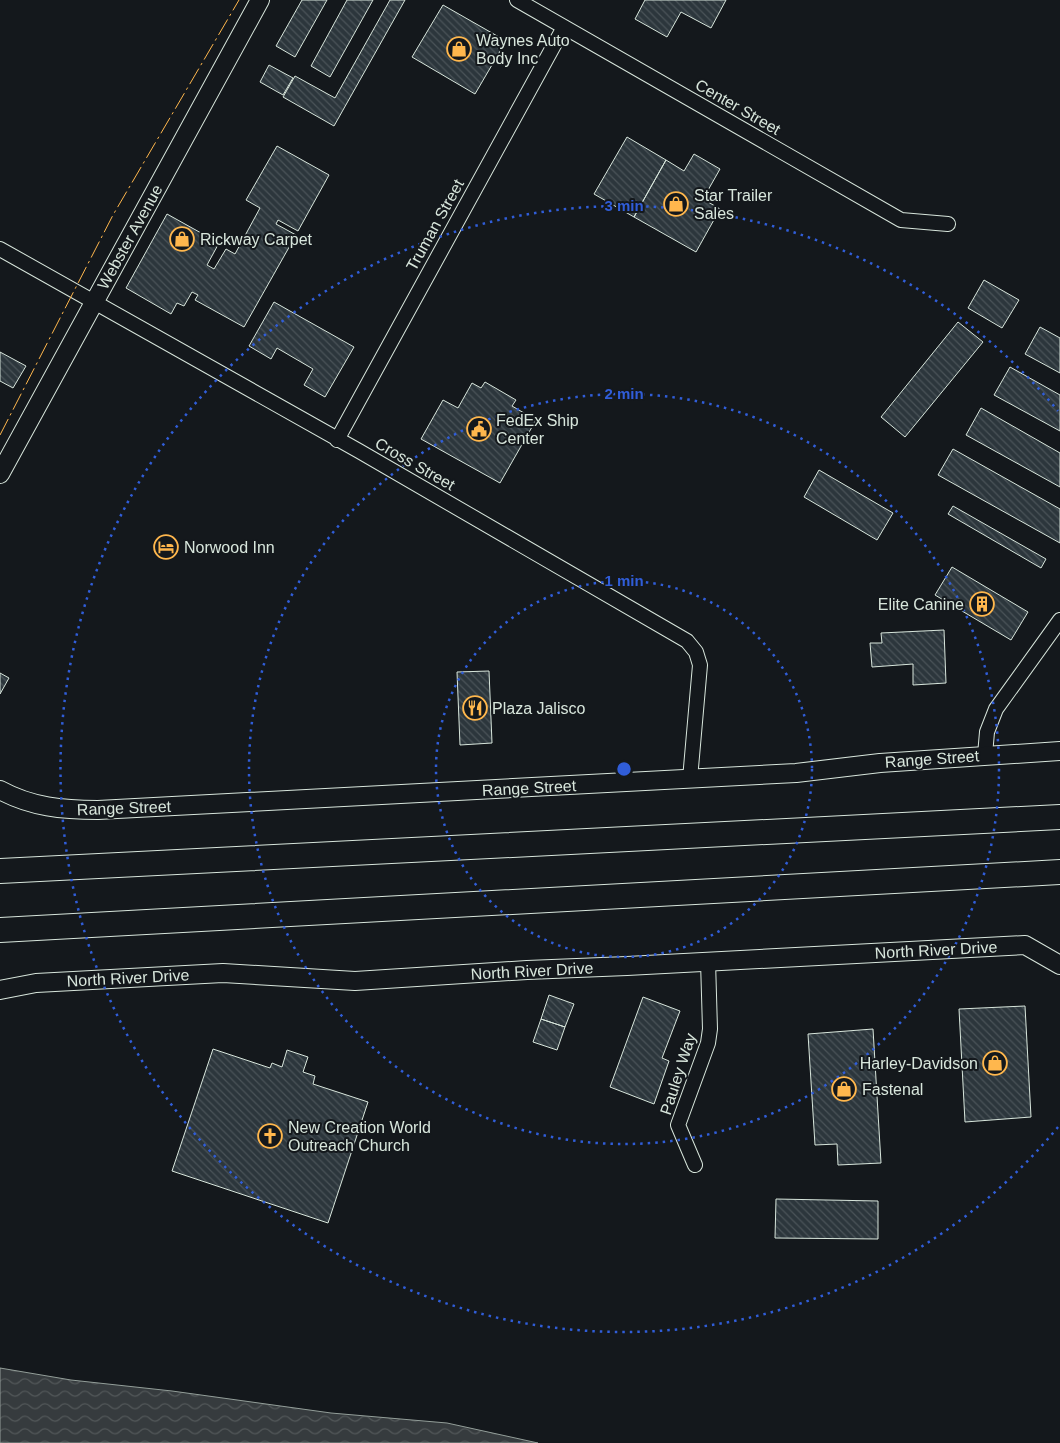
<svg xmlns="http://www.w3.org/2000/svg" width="1060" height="1443" font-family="Arial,sans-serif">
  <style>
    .water { fill: url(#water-waves); stroke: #939e99 }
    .building { fill: url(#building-back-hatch); stroke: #d8e6dc }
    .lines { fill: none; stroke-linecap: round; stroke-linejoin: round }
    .minor-casing { stroke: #d8e6dc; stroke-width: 16 }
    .tertiary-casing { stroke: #d8e6dc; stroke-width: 20 }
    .trunk-casing { stroke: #d8e6dc; stroke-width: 26 }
    .minor { stroke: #14181c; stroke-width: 14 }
    .tertiary { stroke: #14181c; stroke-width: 18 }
    .trunk { stroke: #14181c; stroke-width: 24 }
    .power { stroke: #ffb74d; stroke-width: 1; stroke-dasharray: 18 4 2.5 4; stroke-linecap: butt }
    .ring { fill: none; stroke: #305dd8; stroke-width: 2.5; stroke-dasharray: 2.5 5 }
    .labels { text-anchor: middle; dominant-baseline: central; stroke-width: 4; stroke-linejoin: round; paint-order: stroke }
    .poi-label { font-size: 16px; fill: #d8e6dc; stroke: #14181c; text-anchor: start }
    .street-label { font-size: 16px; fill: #d8e6dc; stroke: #14181c }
    .centre { fill: #305dd8; stroke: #14181c; stroke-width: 2.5 }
    .ring-label { font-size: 15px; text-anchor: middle; font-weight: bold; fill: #305dd8; stroke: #14181c; stroke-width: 4; stroke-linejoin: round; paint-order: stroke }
  </style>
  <defs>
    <pattern id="water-waves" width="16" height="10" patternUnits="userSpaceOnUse" patternTransform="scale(1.25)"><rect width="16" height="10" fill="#363b3e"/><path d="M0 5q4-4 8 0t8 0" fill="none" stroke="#525759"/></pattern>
    <pattern id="building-back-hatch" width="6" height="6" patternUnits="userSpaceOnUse" patternTransform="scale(1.25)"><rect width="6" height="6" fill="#2c363c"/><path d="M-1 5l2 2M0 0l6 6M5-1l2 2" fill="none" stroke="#4a5358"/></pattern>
  </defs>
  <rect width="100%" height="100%" fill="#14181c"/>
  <!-- water -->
  <path class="water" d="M0,1368L71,1380L172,1391L331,1413L447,1423L538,1443H0Z"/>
  <!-- building -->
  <path class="building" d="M302,0H327L295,57L276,46Z
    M347,0H373L330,77L311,66Z
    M390,0H405L334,126L283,97L295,76L335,98Z
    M645,0H726L711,28L681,12L667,37L635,19Z
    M443,5L506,41L475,94L412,57Z
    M269,65L293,78L283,95L260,82Z
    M627,137L666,160L634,217L594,194Z
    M277,146L329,175L298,231L278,220L276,224L296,235L244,327L195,300L198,295L192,292L184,306L177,303L171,314L126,288L167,214L219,243L207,265L214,269L226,249L235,254L260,208L246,200Z
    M694,154L720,169L703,199L720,209L696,252L634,217L666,160L684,171Z
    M984,280L1019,300L1002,328L968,308Z
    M274,302L354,347L325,397L304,385L313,369L277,348L271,359L249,346Z
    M958,322L983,342L905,437L881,417Z
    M1040,327L1060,338V373L1025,354Z
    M0,352L26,366L13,388L0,381Z
    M1010,367L1060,395V431L994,395Z
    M485,382L516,400L512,406L536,420L500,483L421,439L443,400L458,408L472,383L481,388Z
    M981,408L1060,453V487L966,435Z
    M953,449L1060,509V543L938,475Z
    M819,470L893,513L877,540L804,497Z
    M953,506L1046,559L1041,568L948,514Z
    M952,567L1028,612L1011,640L935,595Z
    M944,630L946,683L913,685V664L872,667L870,643H882L881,633Z
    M489,671L492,743L460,745L457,672Z
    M0,673L9,678L0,694Z
    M549,995L574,1004L565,1027L541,1019Z
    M643,997L680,1011L662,1058L669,1061L654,1104L610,1087Z
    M1025,1006L1031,1117L965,1122L959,1009Z
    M541,1019L565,1027L557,1050L533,1042Z
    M873,1029L881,1163L838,1165L837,1144L815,1145L808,1034Z
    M213,1049L270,1068L272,1063L282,1067L287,1050L308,1057L303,1072L315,1076L313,1084L368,1102L328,1223L172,1171Z
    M776,1199L878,1201V1239L775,1238Z"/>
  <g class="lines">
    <!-- minor casing -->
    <g class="minor-casing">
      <path id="minor" d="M517,0L901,220L948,224
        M0,249L359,451L687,641L696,652L700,665L690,779
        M337,440L564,27
        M985,755L987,732L996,709L1060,620
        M695,1165L678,1125L708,1043L710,1029L708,961"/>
    </g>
    <!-- tertiary casing -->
    <g class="tertiary-casing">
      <path id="tertiary" d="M0,474L260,0
        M0,790C31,807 63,810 98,810L796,773L880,763L1060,751
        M0,990L36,983L223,973L355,981L527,970L627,966L1025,945L1060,965"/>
    </g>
    <!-- trunk casing -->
    <g class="trunk-casing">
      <path id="trunk" d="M0,871L1060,817
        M0,930L1060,872"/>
    </g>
    <!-- minor -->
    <use href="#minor" class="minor"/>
    <!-- tertiary -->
    <use href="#tertiary" class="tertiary"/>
    <!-- trunk -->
    <use href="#trunk" class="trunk"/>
    <!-- power -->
    <path class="power" d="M0,435L113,215L239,0"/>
  </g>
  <!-- distance rings -->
  <g class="ring">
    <circle cx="624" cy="769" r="188"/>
    <circle cx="624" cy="769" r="375"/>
    <path d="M1058 1127A563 563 0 1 1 1058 411"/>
  </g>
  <!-- icons -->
  <defs>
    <g id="shop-ring" transform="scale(1.25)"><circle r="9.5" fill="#14181c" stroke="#ffb74d" stroke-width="1.5"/><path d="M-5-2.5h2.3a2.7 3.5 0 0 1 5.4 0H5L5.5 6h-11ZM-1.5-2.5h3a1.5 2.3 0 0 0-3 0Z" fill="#ffb74d"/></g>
    <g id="civic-ring" transform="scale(1.25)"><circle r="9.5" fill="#14181c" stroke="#ffb74d" stroke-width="1.5"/><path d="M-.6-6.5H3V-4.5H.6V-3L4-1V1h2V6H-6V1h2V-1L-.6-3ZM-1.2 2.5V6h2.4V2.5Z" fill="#ffb74d"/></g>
    <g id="hotel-ring" transform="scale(1.25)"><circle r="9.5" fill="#14181c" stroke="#ffb74d" stroke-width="1.5"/><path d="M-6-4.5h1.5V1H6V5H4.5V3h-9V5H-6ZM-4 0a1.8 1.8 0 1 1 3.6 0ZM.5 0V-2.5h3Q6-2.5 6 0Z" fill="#ffb74d"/></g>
    <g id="building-ring" transform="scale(1.25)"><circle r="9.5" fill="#14181c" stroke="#ffb74d" stroke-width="1.5"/><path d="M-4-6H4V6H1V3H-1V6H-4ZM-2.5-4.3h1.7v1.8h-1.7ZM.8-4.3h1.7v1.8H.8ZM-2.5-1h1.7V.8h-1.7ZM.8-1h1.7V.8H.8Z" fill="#ffb74d"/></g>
    <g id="restaurant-ring" transform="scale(1.25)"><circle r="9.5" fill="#14181c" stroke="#ffb74d" stroke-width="1.5"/><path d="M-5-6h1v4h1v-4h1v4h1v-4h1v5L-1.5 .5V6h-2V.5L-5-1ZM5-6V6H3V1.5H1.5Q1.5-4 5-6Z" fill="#ffb74d"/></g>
    <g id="church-ring" transform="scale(1.25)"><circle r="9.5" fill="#14181c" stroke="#ffb74d" stroke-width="1.5"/><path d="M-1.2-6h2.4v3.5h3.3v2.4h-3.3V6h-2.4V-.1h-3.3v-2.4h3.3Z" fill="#ffb74d"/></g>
  </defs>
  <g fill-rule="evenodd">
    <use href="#shop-ring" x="459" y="49"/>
    <use href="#shop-ring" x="676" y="204"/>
    <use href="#shop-ring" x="182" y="239"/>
    <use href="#civic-ring" x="479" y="429"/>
    <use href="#hotel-ring" x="166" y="547"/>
    <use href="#building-ring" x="982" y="604"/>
    <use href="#restaurant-ring" x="475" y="708"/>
    <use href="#shop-ring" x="995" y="1063"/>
    <use href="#shop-ring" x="844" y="1089"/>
    <use href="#church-ring" x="270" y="1136"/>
  </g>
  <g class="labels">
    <!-- poi labels -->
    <g class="poi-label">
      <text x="476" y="40">Waynes Auto<tspan x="476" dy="18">Body Inc</tspan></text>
      <text x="694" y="195">Star Trailer<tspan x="694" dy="18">Sales</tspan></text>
      <text x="200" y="239">Rickway Carpet</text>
      <text x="496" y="420">FedEx Ship<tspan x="496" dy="18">Center</tspan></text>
      <text x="184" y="547">Norwood Inn</text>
      <text x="964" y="604" text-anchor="end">Elite Canine</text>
      <text x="492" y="708">Plaza Jalisco</text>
      <text x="978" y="1063" text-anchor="end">Harley-Davidson</text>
      <text x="862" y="1089">Fastenal</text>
      <text x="288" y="1127">New Creation World<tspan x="288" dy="18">Outreach Church</tspan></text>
    </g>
    <!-- street labels -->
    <g class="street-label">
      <text transform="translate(738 107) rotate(30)">Center Street</text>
      <text transform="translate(435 225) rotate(-61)">Truman Street</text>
      <text transform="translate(130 237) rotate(-61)">Webster Avenue</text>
      <text transform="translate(415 464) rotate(30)">Cross Street</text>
      <text transform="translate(932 759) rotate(-4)">Range Street</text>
      <text transform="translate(529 788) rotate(-3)">Range Street</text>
      <text transform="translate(124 808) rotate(-2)">Range Street</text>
      <text transform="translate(936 950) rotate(-3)">North River Drive</text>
      <text transform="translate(532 971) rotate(-3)">North River Drive</text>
      <text transform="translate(128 978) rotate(-3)">North River Drive</text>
      <text transform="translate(678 1074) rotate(-72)">Pauley Way</text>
    </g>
  </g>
  <circle cx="624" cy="769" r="8" class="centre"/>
  <g class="ring-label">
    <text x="624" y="211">3 min</text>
    <text x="624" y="399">2 min</text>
    <text x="624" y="586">1 min</text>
  </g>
</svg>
